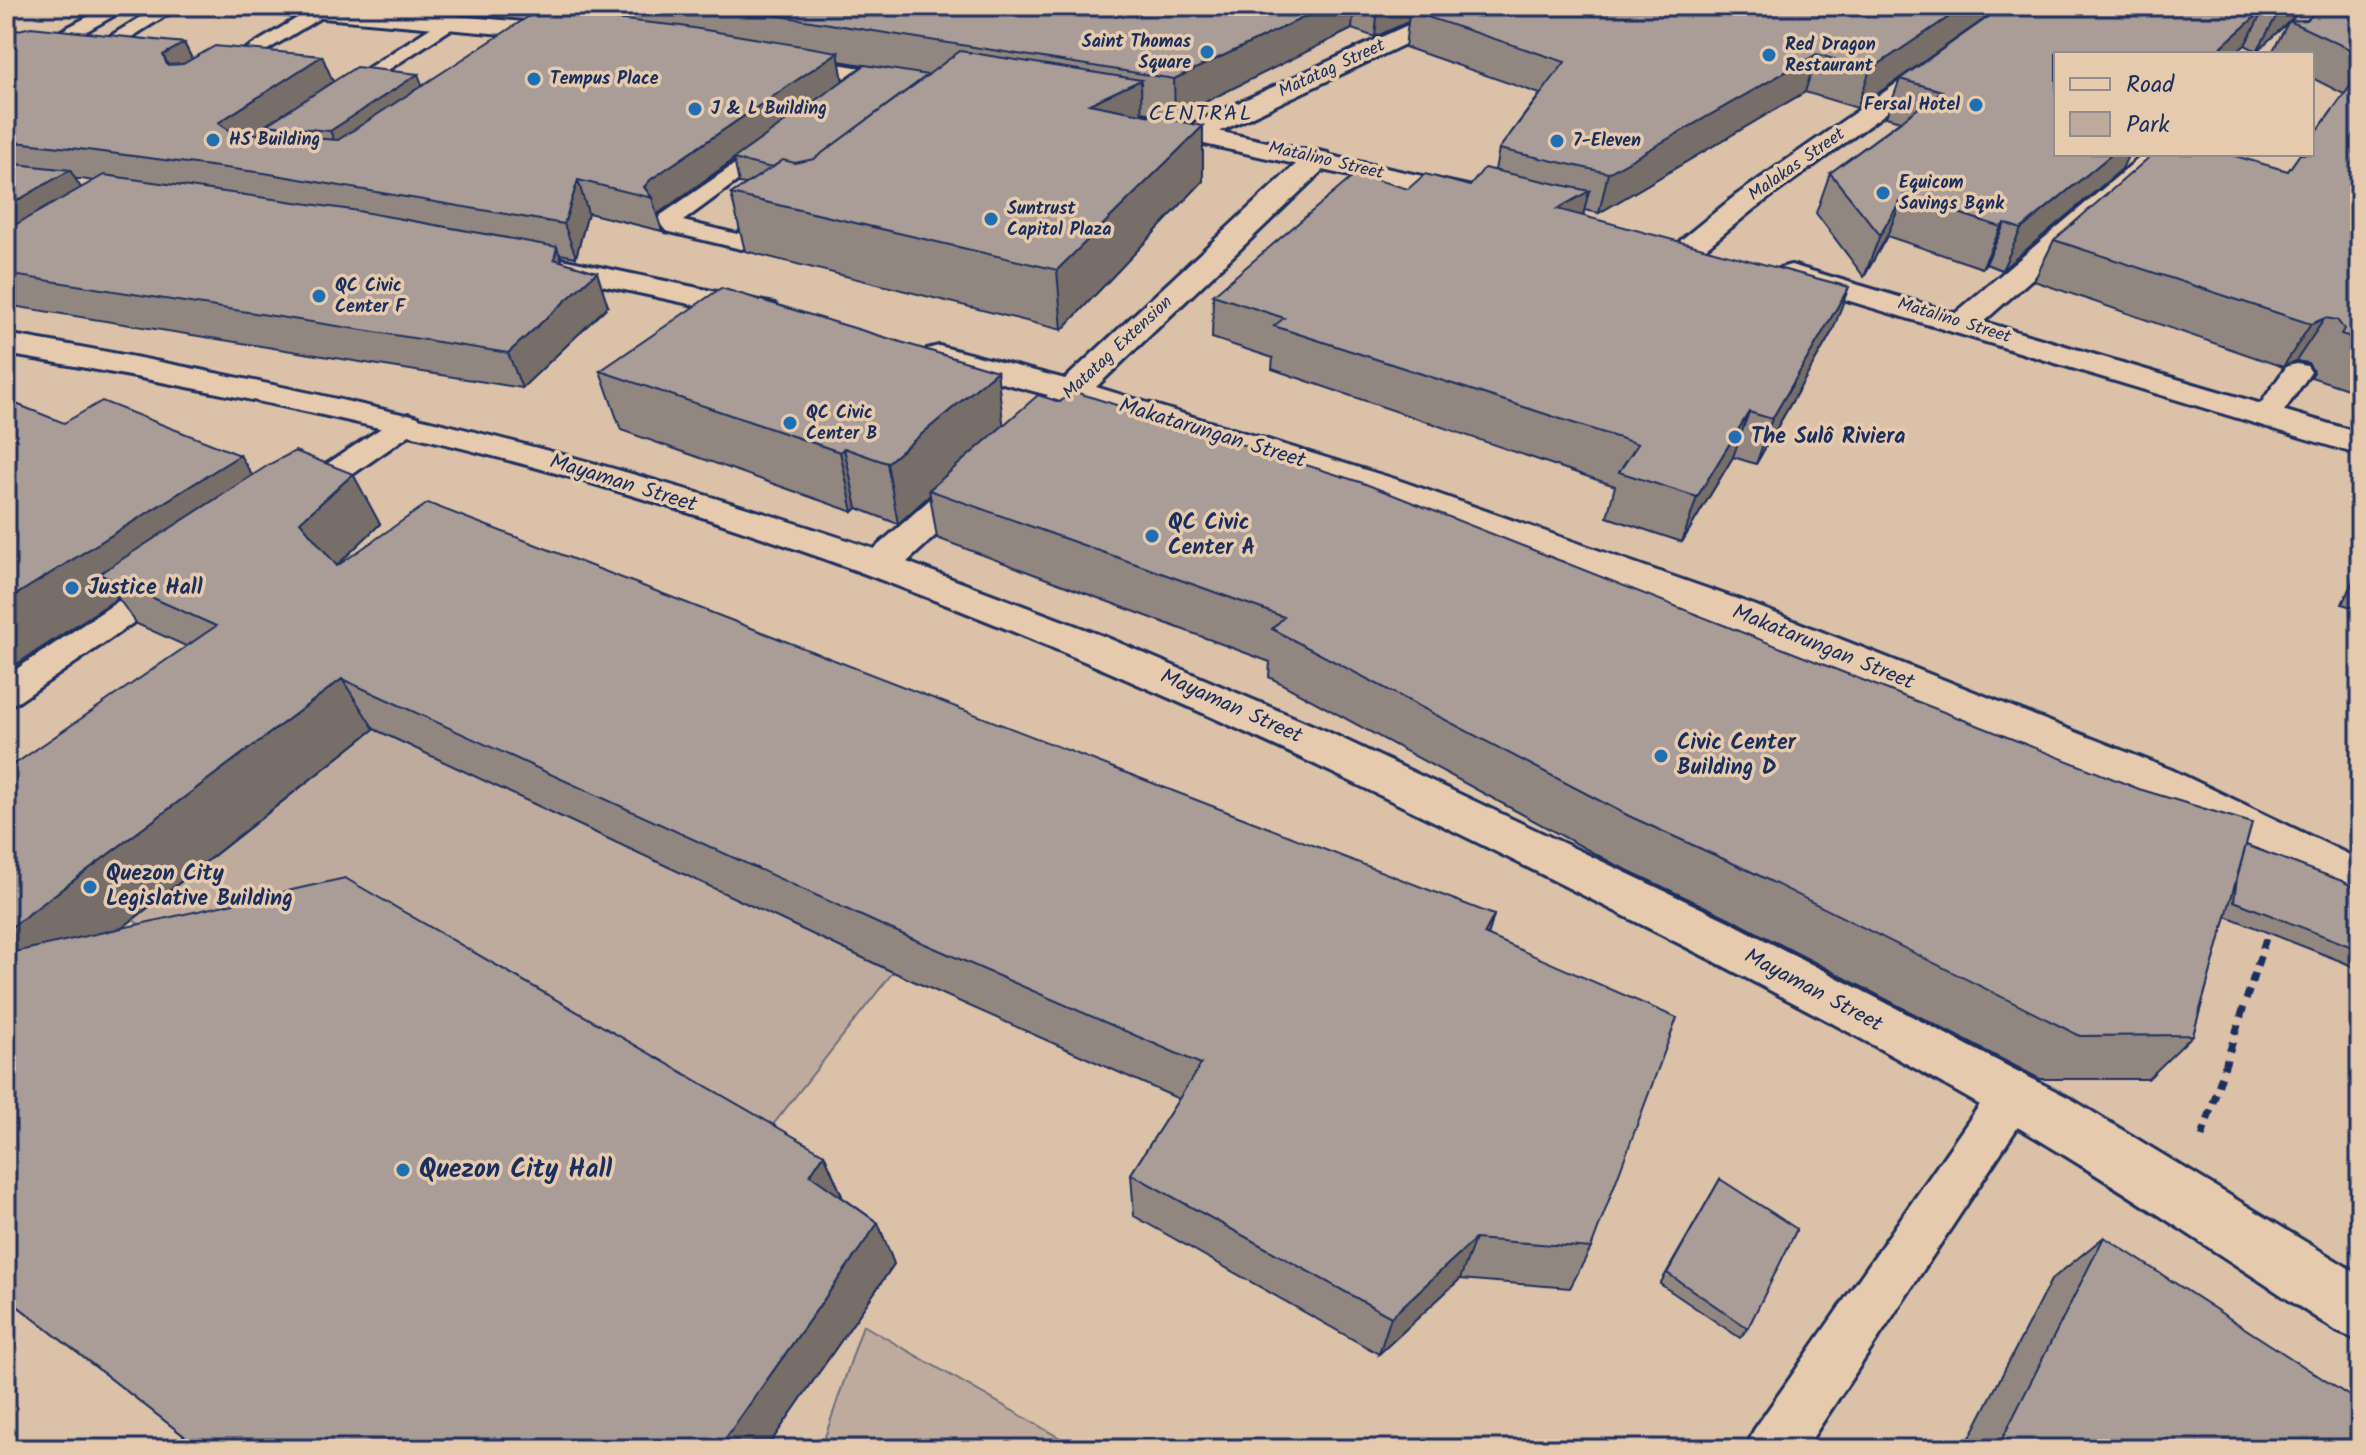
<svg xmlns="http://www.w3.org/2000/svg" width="2366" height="1455" font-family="Kalam,sans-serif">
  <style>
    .green { fill: #beab9d; stroke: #6c6d7e; stroke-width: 2 }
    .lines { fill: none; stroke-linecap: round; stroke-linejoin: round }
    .lane-casing { stroke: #1b2f5e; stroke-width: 6 }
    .street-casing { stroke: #1b2f5e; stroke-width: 6 }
    .secondary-casing { stroke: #1b2f5e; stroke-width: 6 }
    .path { stroke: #1b2f5e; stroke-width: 7; stroke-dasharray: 10 8; stroke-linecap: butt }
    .lane { fill: #e6caad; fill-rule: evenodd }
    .street { fill: #e6caad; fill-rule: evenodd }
    .secondary { fill: #e6caad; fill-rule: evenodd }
    .wall { fill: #928681; stroke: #1b2f5e; stroke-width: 2; fill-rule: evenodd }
    .shaded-wall { fill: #776d69; stroke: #1b2f5e; stroke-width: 2 }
    .building { fill: #aa9c96; stroke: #1b2f5e; stroke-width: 2 }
    .poi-dot { fill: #1f6fb2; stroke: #e6caad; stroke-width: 3 }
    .labels { text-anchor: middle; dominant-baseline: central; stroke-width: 7; stroke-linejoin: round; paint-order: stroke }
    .far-poi-label { font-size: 18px; font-weight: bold; fill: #1b2f5e; stroke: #e6caad; text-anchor: start }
    .far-street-label { font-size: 18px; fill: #1b2f5e; stroke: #e6caad }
    .far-quarter-label { font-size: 22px; letter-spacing: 2px; fill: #1b2f5e; stroke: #e6caad }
    .street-label { font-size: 22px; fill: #1b2f5e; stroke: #e6caad }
    .poi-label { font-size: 22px; font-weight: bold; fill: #1b2f5e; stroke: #e6caad; text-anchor: start }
    .near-poi-label { font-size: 26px; font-weight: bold; fill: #1b2f5e; stroke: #e6caad; text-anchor: start }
  </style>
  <rect width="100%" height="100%" fill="#dac1a8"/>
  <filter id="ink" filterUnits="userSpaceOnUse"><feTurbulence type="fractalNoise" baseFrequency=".0125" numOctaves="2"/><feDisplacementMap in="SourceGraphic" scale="16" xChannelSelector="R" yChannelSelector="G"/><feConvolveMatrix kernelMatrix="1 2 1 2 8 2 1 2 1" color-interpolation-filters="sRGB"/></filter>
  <g filter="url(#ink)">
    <!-- green -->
    <path class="green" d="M374,729L893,972L757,1145L204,968L133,920Z
      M863,1325L1079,1449H821Z"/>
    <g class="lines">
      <!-- lane casing -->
      <g class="lane-casing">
        <path id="lane" d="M108,6H131L41,57L6,64V52L29,48Z
          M159,6H181L119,45L131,48L134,52L131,56L101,54L91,48Z
          M317,6H331L333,10L223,77L216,79L206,73Z
          M452,14L459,16V24L343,99H329L326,95Z
          M777,135L788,141L785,146L683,221L737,234L772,208H788L792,213L788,218L750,247L741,249L666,231L657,220L661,215Z
          M2297,364L2307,366L2311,372L2277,421H2257L2253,415L2257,409L2287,366Z
          M408,414L418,417L422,423L418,429L311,503H289L285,496L289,489L398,417Z
          M167,573L178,576L183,584L178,592L18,702L6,706V676L156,576Z
          M2013,1074L2029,1080L2035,1095L2029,1110L1805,1449H1746L1754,1430L1997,1080Z"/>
      </g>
      <!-- street casing -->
      <g class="street-casing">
        <path id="street" d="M428,6H453L436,23H420L417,18Z
          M1449,6H1478L1475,11L1206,138H1188L1184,132L1188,126Z
          M1318,151L1328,153L1332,159L1328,165L1096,387L1395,479L1754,605L2172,770L2360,860V902L2140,794L1726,625L1369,495L1078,404C1066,415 1059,418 1043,414L1038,407L1048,395L927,363L923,356L927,349L939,346L1065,379L1308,153Z
          M2144,154H2173L1974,330L1963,333L1952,330L1947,323L1952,316Z
          M538,254L764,302L775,304L780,311L775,318L764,320L527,269L523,263L527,257Z
          M6,334C301,384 590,453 874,549L964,469L977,466L990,469L995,477L990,485L907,562L1103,636L1326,731L1728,921L2073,1100L2360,1275V1341L2338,1332C2238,1267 2139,1200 2036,1138C1876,1042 1707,957 1539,873C1242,725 937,586 618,491C417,431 212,389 6,354Z"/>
      </g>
      <!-- secondary casing -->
      <g class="secondary-casing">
        <path id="secondary" d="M256,6H343L571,26L583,33L571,40L267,13Z
          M2008,6H2034L1755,208L1701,252H1681L1676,246L1681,240L1735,196Z
          M782,55L911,76L923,83L911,90L773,67L770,62Z
          M1145,115L1472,187L1482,189L1486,195L1482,201L1472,203L1136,129L1132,123L1136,117Z
          M1791,265L2360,433V455L1780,280L1776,274L1780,268Z"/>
      </g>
      <!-- path -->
      <path class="path" d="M2202,1137L2268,932"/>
      <!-- lane -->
      <use href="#lane" class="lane"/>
      <!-- street -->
      <use href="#street" class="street"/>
      <!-- secondary -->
      <use href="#secondary" class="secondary"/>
    </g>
    <!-- wall -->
    <path class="wall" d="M563,6H2003L1857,108L1805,92L1599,213L1584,210L1583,216L1833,330L1756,464L1733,457L1682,542L1607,517L1615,486L1272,369L1273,358L1212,338L1213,295L1408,189L1470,186L1495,170L1499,149L1540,94L1405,47L1408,22L1375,37L1352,29L1175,117L1141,112V114L1203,126V181L1062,330L745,251L731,194L746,184L739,183L734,160L659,213L657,215L662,231L588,213L576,257L560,254L562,261L608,306L522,388L6,305V33L184,43L192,59L333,82L423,85L566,14ZM839,61L864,65L843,80ZM75,179H82L93,181L81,188Z
      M2004,6H2306L2290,21L2307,20L2360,6V393L2311,377L2314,372L2308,363L2296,361L2283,367L2034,281L2054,240L2288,171L2344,94L2312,78V54H2271L2289,21L2257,51L2245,45L2234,54H2056L2122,169L2002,270L1986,264L1982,268L1887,236L1864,277L1816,213L1830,173L1900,121L1886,117L1900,79Z
      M600,371H997L1003,426L2246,845L2360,890V970L2343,962L2226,916L2193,1035L2148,1079H2040L1729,918L1612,863L1269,677L1270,662L937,538L930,495L898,524L857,508L853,512L621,430Z
      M64,423L380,524L337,565L1494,915L1488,936L1591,1248L1570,1288L1460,1279L1379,1354L1134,1216L1131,1174L1179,1099L893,972L374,729L122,928L824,1154L842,1196V1197L878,1223L894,1264L766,1449H201L6,1297L186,646L137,624L118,598L6,671Z
      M2360,566V610L2342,604Z
      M1720,1179L1748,1328L1740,1338L1660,1284Z
      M2104,1237L2360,1449H1964L2051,1280Z"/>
    <!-- shaded-wall -->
    <path class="shaded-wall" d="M1328,6H1354L1352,29L1175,117L1174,79Z
      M1378,6H1442L1409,11L1408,22L1375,37Z
      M1965,6H2003L1857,108L1870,70Z
      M2286,6H2306L2257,51L2277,15Z
      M2264,9L2245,45L2234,54H2213Z
      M184,43L199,73L178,85L163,55Z
      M838,52L843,82L659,213L657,215L652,198L644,187L650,180Z
      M1817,54L1805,92L1599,213L1608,173Z
      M322,56L335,86L266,125L270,131L234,155L218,123Z
      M418,74L427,97L340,154L330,131Z
      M1141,80L1142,134L1089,104Z
      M1203,126V181L1062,330L1057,270Z
      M2112,154H2129L2122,169L2002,270L2021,229Z
      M70,170L90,203L6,252V207Z
      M578,180L588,213L576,257L564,224Z
      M1589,191L1579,232L1557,209Z
      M1904,195L1887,236L1864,277L1880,235Z
      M2005,223L1986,264L1982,268L2001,227Z
      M557,247L569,281L554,259Z
      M597,272L608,306L522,388L508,353Z
      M1849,287L1833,330L1756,464L1772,419Z
      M2325,318L2296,361L2283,367L2311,324Z
      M997,371L1004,430L929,490L930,495L898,524L887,463Z
      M1749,412L1733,457L1682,542L1697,497Z
      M844,448L857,508L853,512L840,452Z
      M240,455L267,500L99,574L118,598L6,671V601Z
      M353,474L380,524L330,572L300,522Z
      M342,679L374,729L17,1011L6,1001V931Z
      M1494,915L1480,963L1484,934Z
      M824,1154L842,1196L829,1217L810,1175Z
      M878,1223L894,1264L766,1449H718Z
      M1475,1239L1460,1279L1379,1354L1391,1317Z"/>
    <!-- building -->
    <path class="building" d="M717,6H1328L1174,79Z
      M1421,6H1965L1870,70L1817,54L1608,173L1499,149L1565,62L1409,11Z
      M2004,6H2286L2277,15L2264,9L2213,54H2056V154H2112L2021,229L2005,223L2001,227L1904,195L1880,235L1830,173L1942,91L1900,79Z
      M2321,6H2360V54L2289,21L2307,20Z
      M537,11L681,26L838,52L650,180L644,187L652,198L578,180L564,224L264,173L79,149L6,141V33L31,27L184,43L163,55L167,65L183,64L215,46L322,56L218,123L232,132L338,140Z
      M960,51L1141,80L1089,104L1203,126L1057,270L731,194L783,160L795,163L814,159Z
      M865,65L928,75L814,159L795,163L783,160L772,168L733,159Z
      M356,67L418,74L330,131L266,125Z
      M2360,73V340L2341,334L2344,329L2337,320L2325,318L2311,324L2054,240L2153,154H2228L2288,171L2300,154H2312V138Z
      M6,163L70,170L6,207Z
      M1484,168L1589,191L1557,209L1849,287L1772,419L1749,412L1697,497L1619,472L1638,444L1274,326L1284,318L1213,295L1356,174L1408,189L1425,174L1470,186Z
      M104,175L352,210L535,243L557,247L554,259L597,272L508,353L6,274V230Z
      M721,288L997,371L887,463L844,448L840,452L600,371Z
      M1072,391L1363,483L2139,789L2252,823L2193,1035L2080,1036L1752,872L1629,816L1272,629L1284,617L929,490L1038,395L1060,402Z
      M6,400L64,423L102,401L240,455L6,601Z
      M295,451L353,474L300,522L337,566L428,503L1494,915L1484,934L1677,1018L1591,1248L1475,1239L1391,1317L1131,1174L1201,1064L879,924L342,679L6,931V770L216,626L99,574L270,464Z
      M2246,845L2342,881L2360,890V950L2234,901L2237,878Z
      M345,878L824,1154L810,1175L878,1223L718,1449H201L6,1297V954Z
      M1720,1179L1797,1229L1748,1328L1667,1273Z
      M2104,1237L2360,1403V1449H1997Z"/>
  </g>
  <!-- markers -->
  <g class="poi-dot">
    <circle cx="1207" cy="52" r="8"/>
    <circle cx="1769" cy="55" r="8"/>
    <circle cx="534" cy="79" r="8"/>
    <circle cx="1976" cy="105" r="8"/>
    <circle cx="695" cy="109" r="8"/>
    <circle cx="213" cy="140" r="8"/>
    <circle cx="1557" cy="141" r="8"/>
    <circle cx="1883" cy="193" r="8"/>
    <circle cx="991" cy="219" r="8"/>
    <circle cx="319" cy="296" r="8"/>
    <circle cx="790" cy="423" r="8"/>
    <circle cx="1735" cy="437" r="8"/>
    <circle cx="1152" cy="536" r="8"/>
    <circle cx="72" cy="588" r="8"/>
    <circle cx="1661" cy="756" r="8"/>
    <circle cx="90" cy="887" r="8"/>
    <circle cx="403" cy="1170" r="8"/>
  </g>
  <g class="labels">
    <!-- far-poi labels -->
    <g class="far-poi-label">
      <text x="1191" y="42" text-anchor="end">Saint Thomas<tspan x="1191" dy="21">Square</tspan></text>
      <text x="1785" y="45">Red Dragon<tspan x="1785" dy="21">Restaurant</tspan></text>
      <text x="550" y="79">Tempus Place</text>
      <text x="1960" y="105" text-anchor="end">Fersal Hotel</text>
      <text x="711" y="109">J &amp; L Building</text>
      <text x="229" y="140">HS Building</text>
      <text x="1573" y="141">7-Eleven</text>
      <text x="1899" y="183">Equicom<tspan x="1899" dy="21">Savings Bqnk</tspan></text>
      <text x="1007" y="209">Suntrust<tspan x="1007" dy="21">Capitol Plaza</tspan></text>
      <text x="335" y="286">QC Civic<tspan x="335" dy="21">Center F</tspan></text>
      <text x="806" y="413">QC Civic<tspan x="806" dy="21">Center B</tspan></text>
    </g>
    <!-- far-street labels -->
    <g class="far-street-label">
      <text transform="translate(1332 69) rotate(-25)">Matatag Street</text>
      <text transform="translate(1326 161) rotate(13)">Matalino Street</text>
      <text transform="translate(1797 165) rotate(-35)">Malakas Street</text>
      <text transform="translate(1954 321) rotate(17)">Matalino Street</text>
      <text transform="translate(1118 348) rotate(-43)">Matatag Extension</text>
    </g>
    <!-- far-quarter labels -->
    <g class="far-quarter-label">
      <text x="1201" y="114">CENTRAL</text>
    </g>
    <!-- street labels -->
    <g class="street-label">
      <text transform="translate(1212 434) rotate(17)">Makatarungan Street</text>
      <text transform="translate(623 484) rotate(17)">Mayaman Street</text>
      <text transform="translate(1823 648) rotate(22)">Makatarungan Street</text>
      <text transform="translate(1231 707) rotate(24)">Mayaman Street</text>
      <text transform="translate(1813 991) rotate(28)">Mayaman Street</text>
    </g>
    <!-- poi labels -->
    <g class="poi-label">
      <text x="1751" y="437">The Sulô Riviera</text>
      <text x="1168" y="523">QC Civic<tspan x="1168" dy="25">Center A</tspan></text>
      <text x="88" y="588">Justice Hall</text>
      <text x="1677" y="743">Civic Center<tspan x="1677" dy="25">Building D</tspan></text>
      <text x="106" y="874">Quezon City<tspan x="106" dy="25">Legislative Building</tspan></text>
    </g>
    <!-- near-poi labels -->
    <g class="near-poi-label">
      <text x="419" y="1170">Quezon City Hall</text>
    </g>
  </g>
  <!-- margin -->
  <rect width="2366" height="1455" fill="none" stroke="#e6caad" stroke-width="32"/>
  <rect x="16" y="16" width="2334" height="1423" fill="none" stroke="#1b2f5e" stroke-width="3" filter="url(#ink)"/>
  <!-- legend -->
  <rect x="2054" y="52" width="260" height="104" fill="#e6caad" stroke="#958c8d" stroke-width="2"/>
  <rect x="2070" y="78" width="40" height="12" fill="#e6caad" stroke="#958c8d" stroke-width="2"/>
  <text x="2126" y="92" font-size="24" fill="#1b2f5e">Road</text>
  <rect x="2070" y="112" width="40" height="24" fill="#beab9d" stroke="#958c8d" stroke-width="2"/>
  <text x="2126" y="132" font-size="24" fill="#1b2f5e">Park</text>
</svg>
